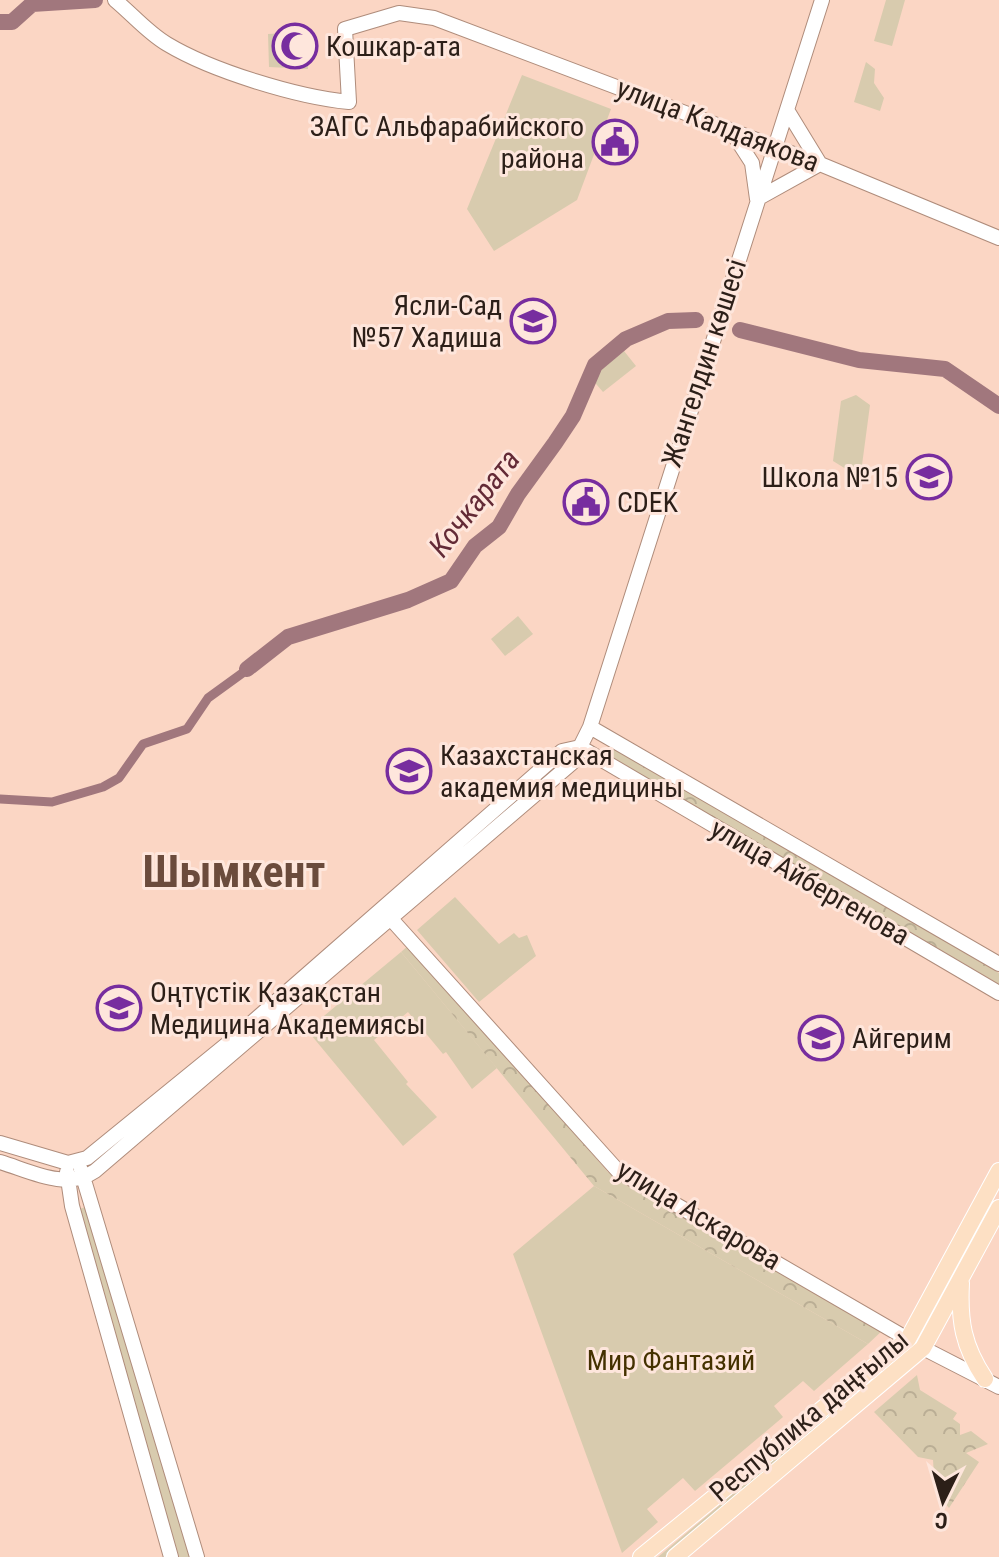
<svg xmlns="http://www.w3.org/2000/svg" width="999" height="1557" font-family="'Roboto Condensed',sans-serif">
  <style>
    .green { fill: #d8cbae }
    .forest { fill: url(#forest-crowns) }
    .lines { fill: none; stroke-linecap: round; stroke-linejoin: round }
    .canal { stroke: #a1777d; stroke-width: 9 }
    .river { stroke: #a1777d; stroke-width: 16 }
    .secondary-casing { stroke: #af8c7b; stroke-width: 16 }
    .primary-casing { stroke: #fff; stroke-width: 18 }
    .secondary { stroke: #fff; stroke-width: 14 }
    .primary { stroke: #fde0c4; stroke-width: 16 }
    .labels { text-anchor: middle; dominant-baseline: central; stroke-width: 6; stroke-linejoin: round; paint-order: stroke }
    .poi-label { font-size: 28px; fill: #2c1f18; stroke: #fee6dc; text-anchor: start }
    .street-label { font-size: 28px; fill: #2c1f18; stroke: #fee6dc }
    .park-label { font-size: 28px; fill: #443100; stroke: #fee6dc }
    .water-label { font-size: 30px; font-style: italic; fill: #632a36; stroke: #fee6dc }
    .town-label { font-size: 44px; font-weight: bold; fill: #6b4b3c; stroke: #fee6dc }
  </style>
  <defs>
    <pattern id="forest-crowns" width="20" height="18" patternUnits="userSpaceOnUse" patternTransform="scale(2)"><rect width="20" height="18" fill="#d8cbae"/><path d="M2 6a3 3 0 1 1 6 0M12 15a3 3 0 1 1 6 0" fill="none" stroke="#baae95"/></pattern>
  </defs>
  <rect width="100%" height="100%" fill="#fbd6c4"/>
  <!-- green -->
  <path class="green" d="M886,0H905L892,46L874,41Z
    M305,32L308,69L269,67L268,34Z
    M866,62L875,69L874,83L884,98L880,111L854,102Z
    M522,75L611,109L577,200L494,251L467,209Z
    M624,351L636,366L603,392L591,378Z
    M856,395L870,405L862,465L846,469L833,461L841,401Z
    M518,616L533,634L505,656L491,639Z
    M455,897L499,944L514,933L519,938L527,935L536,956L479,1002L417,930Z
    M401,952L497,1068L472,1089L446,1052L443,1054L408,1012L374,1040L408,1082L406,1084L437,1117L403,1146L307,1030Z
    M594,1186L868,1344L814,1391L803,1381L774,1406L783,1417L695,1491L683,1478L647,1509L658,1522L622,1553L513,1254Z
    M85,1207L190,1557H179L77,1210Z
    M893,1359L897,1363L665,1557H658Z"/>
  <!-- forest -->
  <path class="forest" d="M614,746L999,973V984L608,756Z
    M410,944L608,1172L884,1329L868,1344L594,1186L401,952Z
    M917,1375L920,1390L957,1413L953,1419L960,1424V1435L971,1431L988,1444L966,1453L979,1462L949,1508L935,1491L933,1460L918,1457L874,1412Z"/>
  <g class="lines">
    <!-- canal -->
    <path class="canal" d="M0,799L52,802L103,787L119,778L143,744L187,729L208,698L248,669"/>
    <!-- river -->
    <path class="river" d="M0,22H12L32,4L95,0
      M740,330L859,360L945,369L999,406
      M247,669L288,637L408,600L451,581L475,546L499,527L518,494L555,443L573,416L595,365L626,339L668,321L696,320"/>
    <!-- secondary casing -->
    <g class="secondary-casing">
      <path id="secondary" d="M115,0C132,14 148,33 167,44C212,71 297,97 349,102L345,29L399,13L434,18L820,164L999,238
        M732,132L752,163L757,199L820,164L787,110
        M590,727L999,964
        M580,747L999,993
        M383,910L618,1171L923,1348L999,1387
        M0,1143L68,1163L87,1158L232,1040L562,751L580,747
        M0,1162C30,1171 66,1191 95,1171L572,763L590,727L822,0
        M81,1170L197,1557
        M67,1172L72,1206L171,1557"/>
    </g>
    <!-- primary casing -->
    <g class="primary-casing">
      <path id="primary" d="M961,1283C959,1321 963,1346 985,1379
        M641,1557L908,1339L999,1171
        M675,1557L923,1348L999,1208"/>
    </g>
    <!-- secondary -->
    <use href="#secondary" class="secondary"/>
    <!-- primary -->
    <use href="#primary" class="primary"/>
  </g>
  <!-- icons -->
  <defs>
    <g id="mosque-ring" transform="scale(2.3)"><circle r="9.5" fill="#fee6dc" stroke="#772d9f" stroke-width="1.5"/><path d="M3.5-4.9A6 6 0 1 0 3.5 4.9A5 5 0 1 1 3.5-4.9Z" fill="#772d9f"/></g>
    <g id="civic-ring" transform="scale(2.3)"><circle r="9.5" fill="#fee6dc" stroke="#772d9f" stroke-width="1.5"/><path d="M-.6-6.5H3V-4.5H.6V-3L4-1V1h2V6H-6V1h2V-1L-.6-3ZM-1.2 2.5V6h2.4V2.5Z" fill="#772d9f"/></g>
    <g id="school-ring" transform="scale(2.3)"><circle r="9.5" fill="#fee6dc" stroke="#772d9f" stroke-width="1.5"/><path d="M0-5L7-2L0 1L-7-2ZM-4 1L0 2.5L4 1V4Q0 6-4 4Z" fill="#772d9f"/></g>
    <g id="university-ring" transform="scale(2.3)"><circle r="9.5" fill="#fee6dc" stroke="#772d9f" stroke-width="1.5"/><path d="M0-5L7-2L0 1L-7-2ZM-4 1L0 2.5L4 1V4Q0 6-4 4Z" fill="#772d9f"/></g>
  </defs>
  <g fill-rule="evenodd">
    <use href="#mosque-ring" x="295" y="46"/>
    <use href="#civic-ring" x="615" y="142"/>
    <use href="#school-ring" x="533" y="321"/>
    <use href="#school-ring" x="929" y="477"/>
    <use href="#civic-ring" x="586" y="502"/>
    <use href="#university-ring" x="409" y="771"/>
    <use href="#university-ring" x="119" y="1008"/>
    <use href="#school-ring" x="821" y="1038"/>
  </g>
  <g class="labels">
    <!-- poi labels -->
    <g class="poi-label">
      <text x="326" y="46">Кошкар-ата</text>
      <text x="584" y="126" text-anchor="end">ЗАГС Альфарабийского<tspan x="584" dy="32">района</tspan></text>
      <text x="502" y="305" text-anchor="end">Ясли-Сад<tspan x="502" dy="32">№57 Хадиша</tspan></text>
      <text x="898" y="477" text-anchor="end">Школа №15</text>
      <text x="617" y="502">CDEK</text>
      <text x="440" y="755">Казахстанская<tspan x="440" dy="32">академия медицины</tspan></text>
      <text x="150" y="992">Оңтүстік Қазақстан<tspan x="150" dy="32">Медицина Академиясы</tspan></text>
      <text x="852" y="1038">Айгерим</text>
    </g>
    <!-- street labels -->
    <g class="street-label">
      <text transform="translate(718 125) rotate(21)">улица Калдаякова</text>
      <text transform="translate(704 363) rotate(-72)">Жангелдин көшесі</text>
      <text transform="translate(810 882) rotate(30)">улица Айбергенова</text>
      <text transform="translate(699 1215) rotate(31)">улица Аскарова</text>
      <text transform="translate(809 1416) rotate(-40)">Республика даңғылы</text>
    </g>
    <!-- park labels -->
    <g class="park-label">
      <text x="671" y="1360">Мир Фантазий</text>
    </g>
    <!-- water labels -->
    <g class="water-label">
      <text transform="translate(474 503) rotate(-52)">Кочкарата</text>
    </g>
    <!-- town labels -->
    <g class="town-label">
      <text x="234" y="872">Шымкент</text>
    </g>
  </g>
  <!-- north arrow -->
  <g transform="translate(943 1501) rotate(185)" stroke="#fee6dc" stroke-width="6" paint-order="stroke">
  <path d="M0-6L14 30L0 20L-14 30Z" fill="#2c1f18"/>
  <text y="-12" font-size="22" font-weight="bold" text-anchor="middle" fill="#2c1f18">С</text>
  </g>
</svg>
